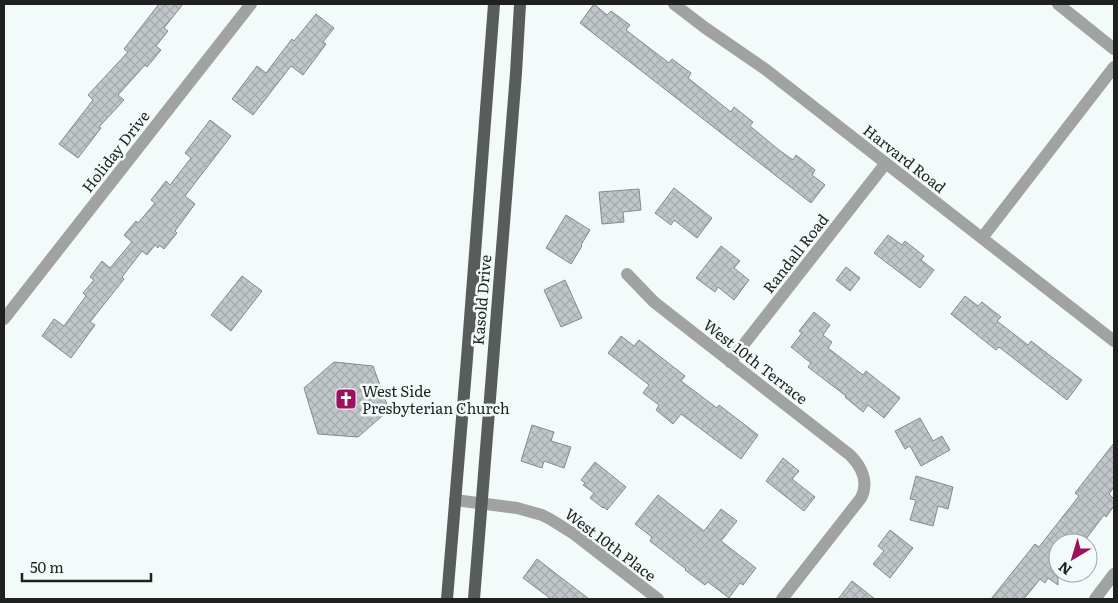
<svg xmlns="http://www.w3.org/2000/svg" width="1118" height="603" font-family="Literata,serif">
  <style>
    .building { fill: url(#building-cross-hatch); stroke: #848b8d }
    .lines { fill: none; stroke-linecap: round; stroke-linejoin: round }
    .minor { stroke: #a0a3a1; stroke-width: 12 }
    .major { stroke: #585d5a; stroke-width: 12 }
    .labels { text-anchor: middle; dominant-baseline: central; stroke-width: 5; stroke-linejoin: round; paint-order: stroke }
    .street-label { font-size: 15px; fill: #1f2121; stroke: #f3fbfa }
    .poi-label { font-size: 15px; fill: #1f2121; stroke: #f3fbfa; text-anchor: start }
  </style>
  <defs>
    <pattern id="building-cross-hatch" width="8" height="8" patternUnits="userSpaceOnUse" patternTransform="scale(1.25)"><rect width="8" height="8" fill="#c0c6c9"/><path d="M0 0l8 8M0 8l8-8" fill="none" stroke="#a5aaac"/></pattern>
  </defs>
  <rect width="100%" height="100%" fill="#f3fbfa"/>
  <!-- building -->
  <path class="building" d="M159,4H183L164,28L168,31L156,46L161,50L147,67L145,65L118,95L124,100L99,127L101,128L78,158L59,144L93,100L88,95L128,52L124,49Z
    M594,4L607,15L611,11L630,25L626,30L669,63L672,59L691,73L688,78L731,112L734,107L753,122L750,126L779,150L793,160L796,155L815,170L812,175L825,185L811,203L580,23Z
    M316,14L334,28L323,42L326,44L303,75L291,66L253,115L232,99L257,66L266,73L292,39L294,41Z
    M210,120L231,136L185,196L195,204L175,231L177,233L164,249L159,245L158,248L155,245L147,255L142,251L122,277L124,279L90,322L95,325L71,358L42,336L54,319L64,326L86,296L83,293L94,280L90,277L102,261L110,268L132,242L124,235L136,221L138,223L155,203L151,200L166,181L170,185L191,158L185,153Z
    M674,188L712,218L697,238L674,220L671,225L655,213Z
    M639,189L641,210L623,212L624,222L602,224L599,192Z
    M566,215L590,230L581,245L582,246L571,264L546,248Z
    M888,235L902,245L905,241L924,256L921,260L934,270L920,288L874,253Z
    M721,246L740,261L734,268L749,280L734,300L718,287L715,292L696,278Z
    M846,267L860,278L850,291L836,280Z
    M242,276L262,291L231,331L211,315Z
    M565,280L582,318L561,327L544,290Z
    M965,296L978,306L982,302L1001,317L997,321L1028,345L1031,341L1082,380L1067,400L999,347L996,350L951,314Z
    M814,312L830,325L823,335L832,342L828,348L863,375L866,371L900,398L884,418L868,405L863,412L845,397L846,396L808,367L811,363L791,347L802,333L799,331Z
    M621,336L634,346L639,340L685,376L681,381L717,408L719,405L758,435L741,459L681,414L673,424L656,410L659,405L643,393L649,385L608,353Z
    M334,362L373,366L389,410L358,437L318,434L304,388Z
    M920,418L933,441L942,436L950,450L921,466L910,446L905,449L895,431Z
    M532,425L554,432L551,441L571,447L564,468L544,461L542,468L521,461Z
    M1114,443V487L1109,494L1114,499V506L1106,517L1104,515L1083,543H1058V585L1048,578L1045,583L1040,579L1024,599H991L1035,544L1039,547L1079,496L1075,493Z
    M783,458L799,471L792,479L815,497L804,511L766,481Z
    M595,462L626,487L607,510L604,507L603,508L590,498L594,493L583,485L585,483L581,480Z
    M916,476L953,487L948,509L938,506L933,526L910,520L916,500L910,499Z
    M658,495L704,531L721,509L737,521L721,541L756,568L743,585L740,583L729,598L708,582L705,585L685,570L686,569L650,541L652,537L635,524Z
    M890,530L913,548L890,578L873,564L884,551L878,546Z
    M537,559L589,599H551L523,578Z
    M852,581L875,599H838Z"/>
  <g class="lines">
    <!-- minor -->
    <path class="minor" d="M674,4L704,27L765,69L1114,341
      M1058,4L1114,49
      M982,238L1114,67
      M627,274L654,302L850,455C862,467 869,482 861,498L782,599
      M4,319L251,4
      M730,362L886,163
      M455,500L517,508L542,515L550,519L574,534L658,599
      M1095,599L1114,574"/>
    <!-- major -->
    <path class="major" d="M447,599L467,358L494,4
      M474,599L516,73L520,4"/>
  </g>
  <!-- icons -->
  <defs>
    <g id="church-square" transform="scale(1.125)"><rect x="-9" y="-9" width="18" height="18" rx="4" fill="#9c105f" stroke="#f3fbfa"/><path d="M-1.2-6h2.4v3.5h3.3v2.4h-3.3V6h-2.4V-.1h-3.3v-2.4h3.3Z" fill="#fff"/></g>
  </defs>
  <g fill-rule="evenodd">
    <use href="#church-square" x="346" y="399"/>
  </g>
  <g class="labels">
    <!-- street labels -->
    <g class="street-label">
      <text transform="translate(115 151) rotate(-52)">Holiday Drive</text>
      <text transform="translate(905 158) rotate(38)">Harvard Road</text>
      <text transform="translate(795 253) rotate(-52)">Randall Road</text>
      <text transform="translate(481 300) rotate(-85)">Kasold Drive</text>
      <text transform="translate(756 361) rotate(38)">West 10th Terrace</text>
      <text transform="translate(611 544) rotate(37)">West 10th Place</text>
    </g>
    <!-- poi labels -->
    <g class="poi-label">
      <text x="362" y="390">West Side<tspan x="362" dy="17">Presbyterian Church</tspan></text>
    </g>
  </g>
  <!-- border -->
  <rect width="1118" height="603" fill="none" stroke="#1f2121" stroke-width="10"/>
  <!-- north arrow -->
  <g transform="translate(1073 558) rotate(218)"><circle r="24" fill="#f3fbfa" stroke="#9ea4a3"/>
  <path d="M0-4L9 19L0 12L-9 19Z" fill="#9c105f"/>
  <text y="-8" font-size="14" font-weight="bold" text-anchor="middle" fill="#1f2121">N</text>
  </g>
  <!-- scale -->
  <path d="M22 573v8h129v-8" fill="none" stroke="#1f2121" stroke-width="2.5"/>
  <text x="30" y="573" font-size="15" fill="#1f2121" stroke="#f3fbfa" stroke-width="4" paint-order="stroke">50 m</text>
</svg>
